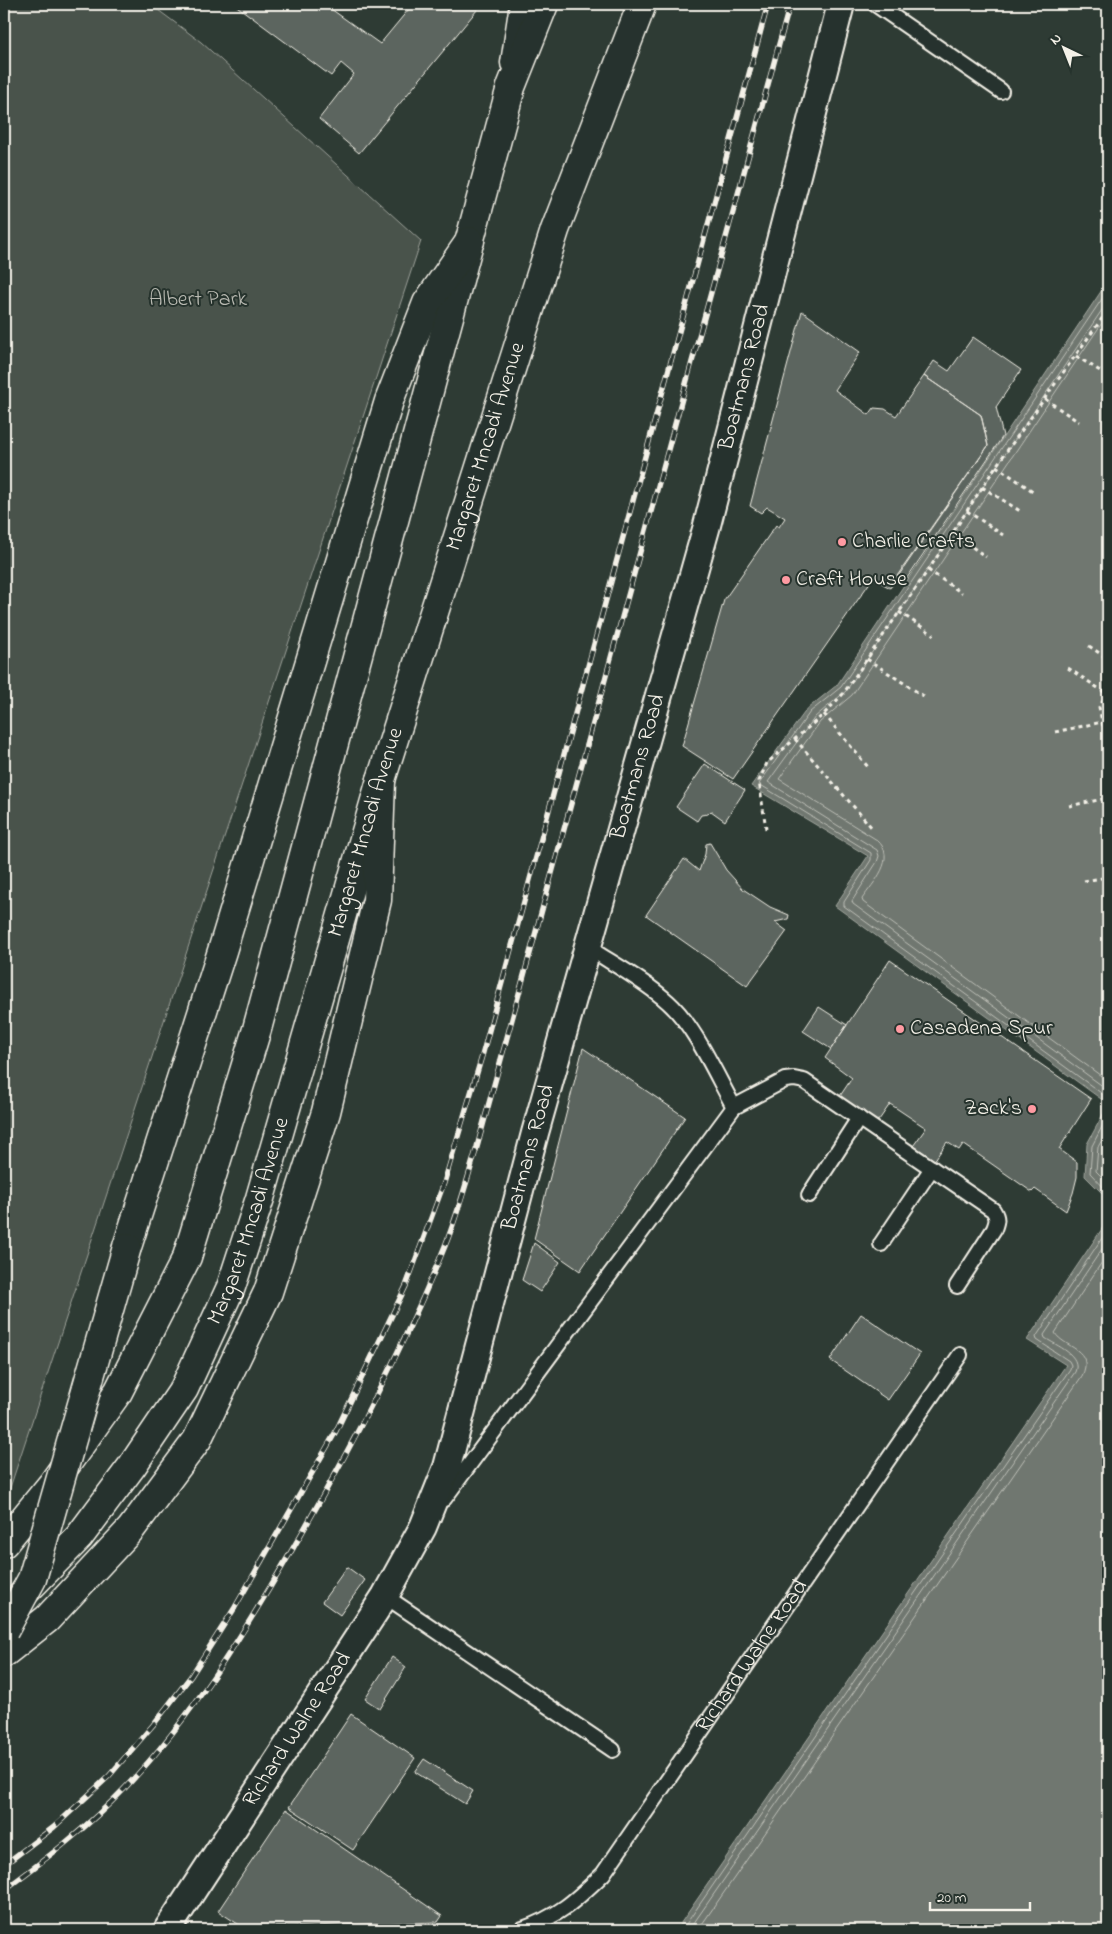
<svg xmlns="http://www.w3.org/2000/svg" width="1112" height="1934" font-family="'Indie Flower',sans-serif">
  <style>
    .green { fill: #48524c; stroke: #9ea29a }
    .water { fill: #6f7770; stroke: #a4a8a0 }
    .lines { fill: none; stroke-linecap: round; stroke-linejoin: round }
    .shore { stroke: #bfc0b8; stroke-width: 1 }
    .building { fill: #5c655e; stroke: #f4f1e8 }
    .service-casing { stroke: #f4f1e8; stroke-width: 18 }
    .minor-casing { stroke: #f4f1e8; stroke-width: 30 }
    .tertiary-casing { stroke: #f4f1e8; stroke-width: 31 }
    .primary-casing { stroke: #f4f1e8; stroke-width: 31 }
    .motorway-casing { stroke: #f4f1e8; stroke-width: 31 }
    .path { stroke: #f4f1e8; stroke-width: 3; stroke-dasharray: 4 4; stroke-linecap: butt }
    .service { stroke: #26332d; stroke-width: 14 }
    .minor { stroke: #26332d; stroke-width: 26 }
    .tertiary { stroke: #26332d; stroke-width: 28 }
    .primary { stroke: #26332d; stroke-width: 28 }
    .motorway { stroke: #26332d; stroke-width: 28 }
    .rail-casing { stroke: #f4f1e8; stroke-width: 5.5 }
    .rail { stroke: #26332d; stroke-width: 4; stroke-dasharray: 11; stroke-linecap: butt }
    .motorway-bridge-casing { stroke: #f4f1e8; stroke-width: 31; stroke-linecap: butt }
    .motorway-bridge { stroke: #26332d; stroke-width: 28 }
    .poi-dot { fill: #ff9aa2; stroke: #26332d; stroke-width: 2 }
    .labels { text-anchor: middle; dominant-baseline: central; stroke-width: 4; stroke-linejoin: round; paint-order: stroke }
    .park-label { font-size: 22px; fill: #b8b9b1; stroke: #26332d }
    .street-label { font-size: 22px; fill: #f4f1e8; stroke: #26332d }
    .poi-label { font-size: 22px; fill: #f4f1e8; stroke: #26332d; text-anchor: start }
  </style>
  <rect width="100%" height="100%" fill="#2e3b34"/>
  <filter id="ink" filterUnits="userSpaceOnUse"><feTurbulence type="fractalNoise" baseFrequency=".02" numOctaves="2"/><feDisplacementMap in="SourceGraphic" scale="10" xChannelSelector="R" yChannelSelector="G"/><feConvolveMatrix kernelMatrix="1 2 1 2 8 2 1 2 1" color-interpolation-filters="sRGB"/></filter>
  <g filter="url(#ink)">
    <!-- green -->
    <path class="green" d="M4,4H150L201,42L421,241L4,1506Z"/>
    <!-- water -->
    <path class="water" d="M1108,281V1104L835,906L868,856L751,786L807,709L837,685Z
      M1108,1105V1199L1085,1176L1087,1144Z
      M1108,1220V1925L1087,1930H676L1066,1365L1027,1340Z"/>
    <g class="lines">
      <!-- shore -->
      <path class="shore" d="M1108,290L841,687L810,712L759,784L871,853V860L844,902V906L1108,1098
        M1108,301L846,691L815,717L768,782L877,850L879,856L877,862L852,901L853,904L1108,1090
        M1108,314L852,695L820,722L779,779L877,840C898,858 873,883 862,899L863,902L1108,1081
        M1108,1115L1092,1146L1090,1173L1108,1192
        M1108,1129L1098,1147L1096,1171L1108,1183
        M682,1930L1070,1369L1071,1365L1069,1361L1037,1340L1036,1337L1108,1229
        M689,1930L1075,1372C1082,1355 1057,1346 1045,1338L1044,1335L1108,1240
        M698,1930L1082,1376C1095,1349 1064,1348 1055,1333L1108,1253"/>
    </g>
    <!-- building -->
    <path class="building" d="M234,4H324L380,44L413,4H482L359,153L319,119L354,74L341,63L331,76Z
      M802,311L860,352L835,390L869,415L874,408L885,409L896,416L924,376L981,415L988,446L890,588L873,578L733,779L682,746L724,600L776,525L779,527L785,518L767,507L761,513L750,506Z
      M973,337L1021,370L996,407L1003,436L905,581L897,576L988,446L981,415L924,376L934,361L949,371Z
      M705,764L745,790L725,821L711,811L708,814L701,815L697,821L676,807Z
      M710,843L726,870L743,889L770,907L789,915L788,919L775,922L787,931L747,986L646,915L684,859L699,871L705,854L706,844Z
      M890,960L1091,1099L1059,1149L1077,1162V1177L1073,1193L1066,1211L1035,1189L1032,1192L963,1144L959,1150L947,1142L932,1164L911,1149L926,1128L890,1104L879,1120L871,1122L838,1099L852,1078L825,1058Z
      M819,1007L847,1025L831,1049L803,1031Z
      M583,1048L685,1117L580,1271L534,1239Z
      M534,1243L560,1262L540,1292L522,1280Z
      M861,1314L920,1354L888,1400L830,1360Z
      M347,1567L365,1580L340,1615L322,1602Z
      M392,1657L406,1667L380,1709L365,1699Z
      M351,1714L415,1758L353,1850L289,1807Z
      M424,1759L473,1791L465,1804L415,1772Z
      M286,1809L442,1916L438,1922L244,1928L218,1911Z"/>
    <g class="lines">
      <!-- service casing -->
      <g class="service-casing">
        <g id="service">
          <path d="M875,4L1001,91"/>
          <path d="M589,948C615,965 645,981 668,1002C695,1026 716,1075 734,1107"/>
          <path d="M809,1195L859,1118"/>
          <path d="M881,1244L932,1168"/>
          <path d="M444,1499L734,1107L785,1080L794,1079L804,1081L993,1210C998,1218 997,1221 994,1229L957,1286"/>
          <path d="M385,1596L613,1750"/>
          <path id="s1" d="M520,1930C558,1917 575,1901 603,1874L960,1355"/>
        </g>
      </g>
      <!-- minor casing -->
      <g class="minor-casing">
        <g id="minor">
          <path id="s2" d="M167,1930L385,1596L423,1527L447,1467L535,1133L706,529L841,4"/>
        </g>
      </g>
      <!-- tertiary casing -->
      <g class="tertiary-casing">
        <path id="tertiary" d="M515,63L524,4"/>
      </g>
      <!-- primary casing -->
      <g class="primary-casing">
        <g id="primary">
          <path d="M4,1543L53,1483L118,1392L187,1257L257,1029L511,87L544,4"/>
          <path id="s3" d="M23,1594L79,1537L132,1466L184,1389L231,1287L260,1198L381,780L555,230L642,4"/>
        </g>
      </g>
      <!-- motorway casing -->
      <g class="motorway-casing">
        <path id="motorway" d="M127,1247L222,951L389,401L427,303L470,241
          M4,1653L47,1619L131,1529L197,1440L268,1292L326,1112L377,900L381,780"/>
      </g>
      <!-- path -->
      <path class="path" d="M1076,356L1108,376
        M1045,399L1079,422
        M996,466L1034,492
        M982,487L1020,511
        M967,511L1003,535
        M953,533L986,557
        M928,570L962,593
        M899,612L934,635
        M1089,646L1108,659
        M867,659L925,697
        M1068,668L1107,694
        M1108,693L1099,707L1108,752
        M824,714L868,767
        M1055,732L1102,722
        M795,739L873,829
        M1069,806L1108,798
        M766,829L759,781L767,763L824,714L843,694L935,560L996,466L1108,310
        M1084,881L1108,877"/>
      <!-- service -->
      <use href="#service" class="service"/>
      <!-- minor -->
      <use href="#minor" class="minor"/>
      <!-- tertiary -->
      <use href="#tertiary" class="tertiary"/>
      <!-- primary -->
      <use href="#primary" class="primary"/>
      <!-- motorway -->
      <use href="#motorway" class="motorway"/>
      <!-- rail casing -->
      <g class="rail-casing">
        <path id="rail" d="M4,1865L54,1827L109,1776L153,1725L191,1676L234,1609L335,1433L406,1286L444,1183L482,1056L768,4
          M4,1890C46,1859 88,1827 124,1789C191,1719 243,1634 292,1550C349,1452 402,1351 445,1246C458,1214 467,1180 477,1147L790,4"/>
      </g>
      <!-- rail -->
      <use href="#rail" class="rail"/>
      <!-- motorway-bridge casing -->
      <g class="motorway-bridge-casing">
        <path id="motorway-bridge" d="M4,1631L32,1579L127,1247"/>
      </g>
      <!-- motorway-bridge -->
      <use href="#motorway-bridge" class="motorway-bridge"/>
    </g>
  </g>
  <!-- markers -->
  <g class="poi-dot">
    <circle cx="842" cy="542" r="5"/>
    <circle cx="786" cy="580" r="5"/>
    <circle cx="900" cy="1029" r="5"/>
    <circle cx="1032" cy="1109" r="5"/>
  </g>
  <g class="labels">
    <!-- park labels -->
    <g class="park-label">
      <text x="198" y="300">Albert Park</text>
    </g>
    <!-- street labels -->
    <g class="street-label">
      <text stroke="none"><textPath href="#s2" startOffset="1672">Boatmans Road</textPath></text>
      <text stroke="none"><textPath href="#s3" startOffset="1252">Margaret Mncadi Avenue</textPath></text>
      <text stroke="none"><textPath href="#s2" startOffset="1268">Boatmans Road</textPath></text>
      <text stroke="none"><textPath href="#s3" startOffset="848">Margaret Mncadi Avenue</textPath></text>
      <text stroke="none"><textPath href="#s2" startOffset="862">Boatmans Road</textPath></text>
      <text stroke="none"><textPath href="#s3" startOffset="442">Margaret Mncadi Avenue</textPath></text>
      <text stroke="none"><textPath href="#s1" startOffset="365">Richard Walne Road</textPath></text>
      <text stroke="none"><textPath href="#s2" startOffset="239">Richard Walne Road</textPath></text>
    </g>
    <!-- poi labels -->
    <g class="poi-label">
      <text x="852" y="542">Charlie Crafts</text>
      <text x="796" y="580">Craft House</text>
      <text x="910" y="1029">Casadena Spur</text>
      <text x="1022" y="1109" text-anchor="end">Zack's</text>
    </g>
  </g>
  <!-- margin -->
  <rect width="1112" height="1934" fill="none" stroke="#26332d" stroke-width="20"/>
  <rect x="10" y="10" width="1092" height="1914" fill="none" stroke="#f4f1e8" stroke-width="2" filter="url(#ink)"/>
  <!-- north arrow -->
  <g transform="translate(1064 48) rotate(317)" stroke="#26332d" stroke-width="4" paint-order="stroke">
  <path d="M0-4L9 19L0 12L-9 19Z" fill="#f4f1e8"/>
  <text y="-8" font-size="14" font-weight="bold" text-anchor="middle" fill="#f4f1e8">N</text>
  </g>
  <!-- scale -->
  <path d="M930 1902v8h100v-8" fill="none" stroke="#f4f1e8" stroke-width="2.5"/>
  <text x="937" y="1902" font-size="15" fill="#f4f1e8" stroke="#26332d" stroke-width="4" paint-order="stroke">20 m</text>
</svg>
